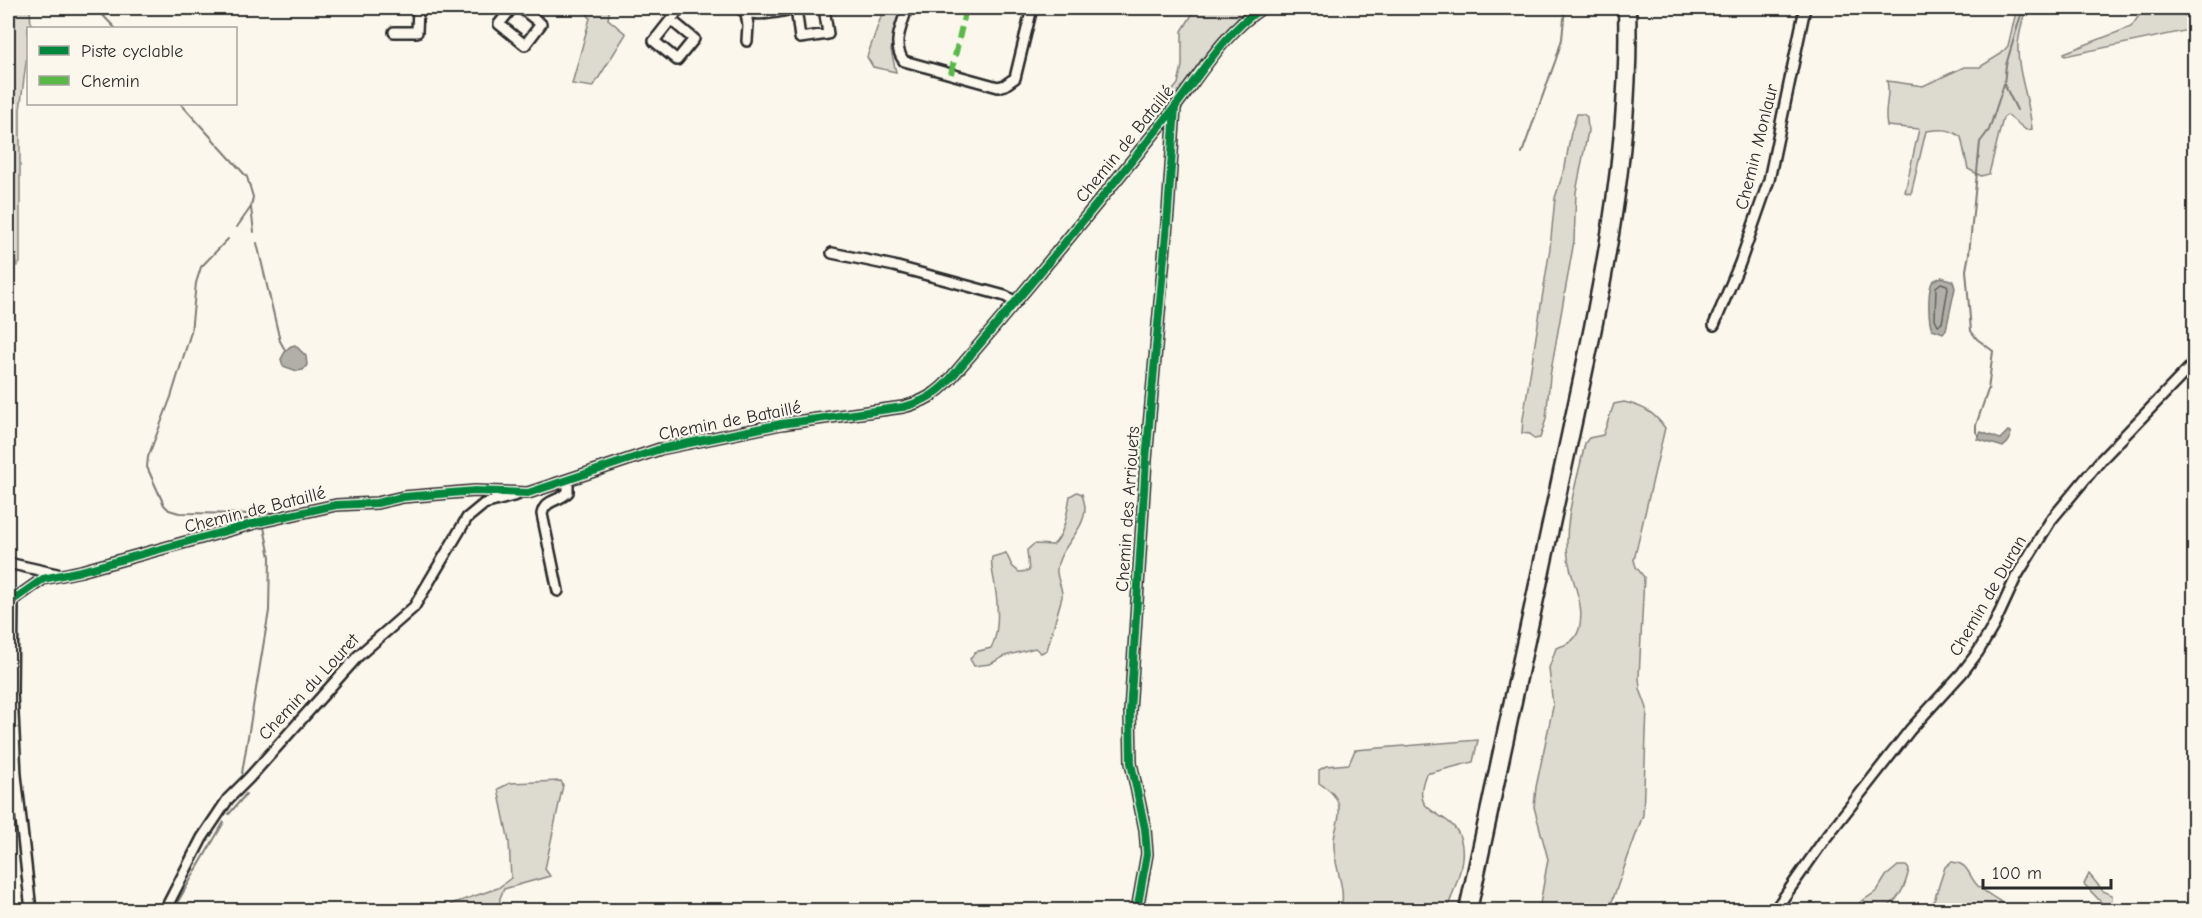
<svg xmlns="http://www.w3.org/2000/svg" width="2202" height="918" font-family="'Comic Neue',sans-serif">
  <style>
    .green { fill: #dddad0; stroke: #84827e; stroke-width: 1.5 }
    .water { fill: #b1afa7; stroke: #7b7a75; stroke-width: 1.5 }
    .lines { fill: none; stroke-linecap: round; stroke-linejoin: round }
    .shore { stroke: #61605d; stroke-width: 1.5 }
    .stream { stroke: #7b7a75; stroke-width: 2 }
    .street-casing { stroke: #2b2b2b; stroke-width: 14 }
    .highway-casing { stroke: #2b2b2b; stroke-width: 21 }
    .street { stroke: #fbf7ec; stroke-width: 9 }
    .highway { stroke: #fbf7ec; stroke-width: 16 }
    .quiet { stroke: #58b947; stroke-width: 6; stroke-dasharray: 12 6; stroke-linecap: butt }
    .cycleway-casing { stroke: #fbf7ec; stroke-width: 11 }
    .cycleway { stroke: #00873e; stroke-width: 8 }
    .labels { text-anchor: middle; dominant-baseline: central; stroke-width: 4.5; stroke-linejoin: round; paint-order: stroke }
    .street-label { font-size: 18px; fill: #2b2b2b; stroke: #fbf7ec }
  </style>
  <rect width="100%" height="100%" fill="#fbf7ec"/>
  <filter id="ink" filterUnits="userSpaceOnUse"><feTurbulence type="fractalNoise" baseFrequency=".0167" numOctaves="2"/><feDisplacementMap in="SourceGraphic" scale="12" xChannelSelector="R" yChannelSelector="G"/><feConvolveMatrix kernelMatrix="1 2 1 2 8 2 1 2 1" color-interpolation-filters="sRGB"/></filter>
  <g filter="url(#ink)">
    <!-- green -->
    <path class="green" d="M8,8H30L31,28H28V47L20,110V263L17,266L15,261L13,155L8,152Z
      M585,8H610L608,19L626,34L593,87L572,84L590,18L585,11Z
      M884,8H903L891,50L896,72L873,67L867,57Z
      M1196,8H1247L1201,60L1174,101L1166,107L1161,105L1178,84L1182,66V31Z
      M2017,8H2026C2023,19 2019,33 2018,45C2017,73 2030,101 2032,129L2026,130L2007,115L2003,118L1989,174L1981,176L1968,169L1961,137C1949,128 1941,129 1926,131L1911,194L1905,192L1919,129L1887,126C1883,108 1891,96 1887,81L1923,86L1964,67H1980L2001,54L2008,46Z
      M2143,8H2175L2184,15H2194V29L2065,56L2064,53L2131,27L2141,13Z
      M1577,114H1583L1587,117L1588,131L1576,192L1574,241L1550,376L1546,419L1540,438L1534,439L1530,434L1522,433L1523,419L1550,248L1555,198L1565,167L1571,132Z
      M1624,402C1642,406 1654,412 1665,428L1634,560L1636,567L1644,577L1639,677L1640,689L1647,708L1643,815L1609,910H1539L1548,859L1534,807L1536,787L1553,707L1549,668L1556,648C1566,645 1576,641 1579,629C1586,604 1571,582 1568,557C1563,520 1578,479 1585,443L1589,438L1603,435L1614,404Z
      M1077,492L1082,494C1083,498 1085,504 1085,508C1085,531 1059,547 1057,569C1056,579 1063,587 1062,597L1047,650L1041,653L1035,648L1005,656L990,664L974,666L970,659L975,652L991,648C1000,632 998,604 995,586C994,575 990,568 992,557L1006,553L1012,566L1019,572L1029,571L1027,550L1034,544L1053,545C1065,534 1067,512 1070,496Z
      M1478,740L1473,762L1426,774C1408,818 1449,808 1460,837C1468,861 1454,888 1447,910H1341C1347,885 1332,865 1334,840C1335,828 1342,815 1338,803C1335,793 1327,789 1319,783V770L1326,766L1349,764L1355,750Z
      M561,781L563,785L545,869L550,876L504,889L500,898L499,910H451V904L498,888L511,878L509,842L498,789L510,783Z
      M1951,862C1970,863 1967,875 1978,886C1988,895 2003,903 2015,910H1931L1945,867Z
      M1898,866H1906L1909,869C1906,885 1898,905 1880,910C1870,914 1853,911 1842,910L1856,905L1877,891L1886,876Z
      M2089,874L2103,891L2112,895L2111,910H2099L2101,902L2084,884Z"/>
    <!-- water -->
    <path class="water" d="M1942,277L1953,281L1955,288L1946,330L1943,333L1932,329C1928,320 1928,295 1931,285C1932,280 1937,279 1942,277Z
      M295,345L306,356L307,365L303,370L297,371L283,366L281,359C285,352 287,346 295,345Z
      M2008,431L2010,432C2012,439 2008,443 2003,447L1977,439L1981,432L2000,439Z"/>
    <g class="lines">
      <!-- shore -->
      <path class="shore" d="M1941,283L1947,285L1948,288L1942,323L1938,325L1935,319L1936,287Z"/>
      <!-- stream -->
      <path class="stream" d="M96,8L115,28
        M2004,84L2017,110
        M181,104L247,177L253,197L251,207L237,227
        M1522,153L1556,59L1562,39L1565,8
        M251,208L254,232
        M228,239L201,267L196,283L191,332L171,397L148,457L147,467L164,505L169,510L179,513L262,514
        M257,243L280,341L285,350
        M1979,436L1976,432V425L1988,390L1993,351L1977,339L1971,331L1966,270L1969,254L1980,142L1989,130L2004,84L2006,65L2023,8
        M242,773L269,611L270,557L264,527
        M229,814L246,794
        M183,910L177,903L224,822"/>
      <!-- street casing -->
      <g class="street-casing">
        <path id="street" d="M512,8L499,24L525,45L541,24L521,8
          M739,8C754,20 781,10 800,8
          M796,8L800,38L828,34L824,8
          M907,8C902,26 891,44 904,61L998,87L1005,85L1015,78L1032,8
          M746,13L748,25L747,41
          M671,20L694,39L677,60L654,41L680,8
          M394,32H417L418,8
          M832,253L894,266L1005,296L1016,302
          M1714,325L1740,263L1769,180L1805,8
          M8,563L57,574
          M558,591L542,514C545,499 559,502 568,492V482
          M8,599L13,600L43,579L81,571L255,523L336,505L377,503L403,497L475,491L528,493L660,449L781,424L903,407C923,402 937,394 951,378C1023,294 1094,208 1164,121C1194,85 1222,33 1262,8
          M13,600L12,693L16,775L31,910
          M165,910L202,838L228,799L249,778L358,656L414,607L467,518L484,504L517,495
          M1137,910L1147,854L1145,829L1131,763L1130,712L1146,460L1168,212L1175,108
          M1775,910L1824,840L1910,730L1962,673L1978,652L1994,625L2016,577L2051,520L2101,460L2194,363"/>
      </g>
      <!-- highway casing -->
      <g class="highway-casing">
        <path id="highway" d="M1468,910C1500,760 1533,610 1565,459C1597,311 1632,160 1627,8"/>
      </g>
      <!-- street -->
      <use href="#street" class="street"/>
      <!-- highway -->
      <use href="#highway" class="highway"/>
      <!-- quiet -->
      <path class="quiet" d="M951,74L966,8"/>
      <!-- cycleway casing -->
      <g class="cycleway-casing">
        <path id="cycleway" d="M8,599L13,600L43,579L81,571L255,523L336,505L377,503L403,497L475,491L528,493L660,449L781,424L903,407C923,402 937,394 951,378C1023,294 1094,208 1164,121C1194,85 1222,33 1262,8
          M1137,910L1147,854L1145,829L1131,763L1130,712L1146,460L1168,212L1175,108"/>
      </g>
      <!-- cycleway -->
      <use href="#cycleway" class="cycleway"/>
    </g>
  </g>
  <g class="labels">
    <!-- street labels -->
    <g class="street-label">
      <text transform="translate(1125 144) rotate(-51)">Chemin de Bataillé</text>
      <text transform="translate(1757 147) rotate(-76)">Chemin Monlaur</text>
      <text transform="translate(730 421) rotate(-11)">Chemin de Bataillé</text>
      <text transform="translate(1128 509) rotate(-86)">Chemin des Arriouets</text>
      <text transform="translate(255 510) rotate(-14)">Chemin de Bataillé</text>
      <text transform="translate(1988 596) rotate(-60)">Chemin de Duran</text>
      <text transform="translate(309 687) rotate(-47)">Chemin du Louret</text>
    </g>
  </g>
  <!-- margin -->
  <rect width="2202" height="918" fill="none" stroke="#fbf7ec" stroke-width="30"/>
  <rect x="15" y="15" width="2172" height="888" fill="none" stroke="#2b2b2b" stroke-width="2" filter="url(#ink)"/>
  <!-- legend -->
  <rect x="27" y="27" width="210" height="78" fill="#fbf7ec" stroke="#a8a59f" stroke-width="1.5"/>
  <rect x="39" y="46" width="30" height="9" fill="#00873e" stroke="#a8a59f" stroke-width="1.5"/>
  <text x="81" y="57" font-size="18" fill="#2b2b2b">Piste cyclable</text>
  <rect x="39" y="76" width="30" height="9" fill="#58b947" stroke="#a8a59f" stroke-width="1.5"/>
  <text x="81" y="87" font-size="18" fill="#2b2b2b">Chemin</text>
  <!-- scale -->
  <path d="M1983 879v9h128v-9" fill="none" stroke="#2b2b2b" stroke-width="3"/>
  <text x="1992" y="879" font-size="18" fill="#2b2b2b" stroke="#fbf7ec" stroke-width="4.5" paint-order="stroke">100 m</text>
</svg>
